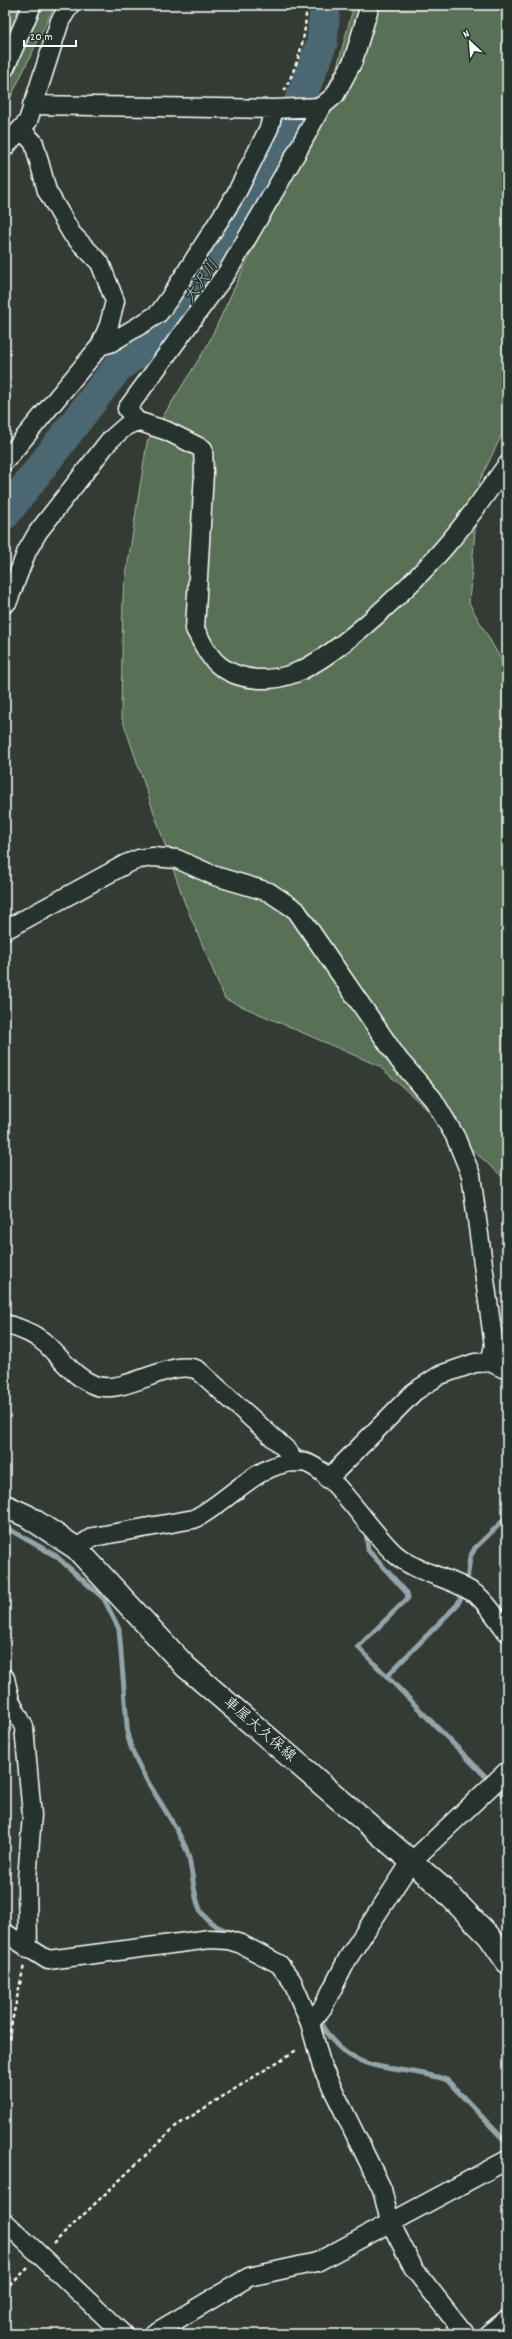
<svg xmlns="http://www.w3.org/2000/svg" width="512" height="2339" font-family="Dekko,'Klee One',sans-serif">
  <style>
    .green { fill: #597055; stroke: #acb8aa }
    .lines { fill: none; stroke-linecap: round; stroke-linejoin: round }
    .stream { stroke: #93a4aa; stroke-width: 5 }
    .river { stroke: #4b6872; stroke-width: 31 }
    .minor-casing { stroke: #fff; stroke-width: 21 }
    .secondary-casing { stroke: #fff; stroke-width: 25 }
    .path { stroke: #fff; stroke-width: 2.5; stroke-dasharray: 4 3; stroke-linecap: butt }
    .minor { stroke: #26332d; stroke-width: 18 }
    .secondary { stroke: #26332d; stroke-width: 22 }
    .labels { text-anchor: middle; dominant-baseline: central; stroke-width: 3; stroke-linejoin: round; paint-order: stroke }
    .street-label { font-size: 15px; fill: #fff; stroke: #26332d }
    .water-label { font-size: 16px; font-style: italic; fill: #aebbc0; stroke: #26332d }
  </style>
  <rect width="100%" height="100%" fill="#333b34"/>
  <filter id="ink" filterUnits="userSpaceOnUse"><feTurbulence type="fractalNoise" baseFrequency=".025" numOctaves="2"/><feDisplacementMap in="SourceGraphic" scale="8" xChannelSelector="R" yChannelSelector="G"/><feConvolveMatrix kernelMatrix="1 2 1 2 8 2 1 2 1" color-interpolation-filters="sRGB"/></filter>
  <g filter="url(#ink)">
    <!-- green -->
    <path class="green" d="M5,5H55L5,109Z
      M354,5H507V76L501,146L507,156V424L479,482L469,603L507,670V1181L379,1066L225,999L184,901L121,715L123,595L147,442L207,346L273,206L337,67Z"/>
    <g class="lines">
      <!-- stream -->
      <path class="stream" d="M292,1448L310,1455L330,1467
        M5,1527L56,1556L104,1599L119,1629L128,1737C139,1779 171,1811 187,1851C193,1868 193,1900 202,1913C210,1925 220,1928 232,1933
        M366,1532L368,1550L407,1593L408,1598L358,1647L486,1777
        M467,1581L470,1557L475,1548L507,1517
        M387,1676L457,1605L462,1596
        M497,1788L507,1798
        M321,2024C353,2080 398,2062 447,2080L507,2143"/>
      <!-- river -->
      <path class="river" d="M5,514L118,367L168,330L219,258L257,191L289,128L322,43L325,5"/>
      <!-- minor casing -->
      <g class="minor-casing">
        <path id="minor" d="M370,5L353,61L335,95L321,107L297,152L228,271L127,409L137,421L167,431L203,449L204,473L195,629C202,642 208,657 220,666C241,682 272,682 295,673C340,655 418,579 449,542C470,518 488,490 507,465
          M5,68L32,5
          M32,105L274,109L321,107
          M21,129L34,143L47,191L72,234L100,263L115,301L109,325L100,346
          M5,147L28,121L60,21L70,5
          M5,461L100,346L110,343L147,321L159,313L171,296L236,194L269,128L274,109
          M5,604L8,601L27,551L38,532L109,441L126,426L137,421
          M5,930L126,864L139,859L153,857L177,859L215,876L269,892L296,910L399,1060L433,1099L455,1136L471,1175L494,1346L490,1362
          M5,1324C20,1328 34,1333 46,1344C62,1359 75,1379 97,1386C128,1394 170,1358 198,1370L289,1452L293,1462
          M328,1479L414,1392L440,1375L475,1363L490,1362L507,1370
          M76,1548L93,1537L194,1519C227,1503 256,1464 294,1462C298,1462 305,1462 309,1464C337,1476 370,1532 395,1554C419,1575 453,1577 478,1596C489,1605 498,1621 507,1632
          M5,1678L10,1700L24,1727L32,1815L27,1880L28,1949
          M5,1933L48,1960L210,1939L228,1940L241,1944L279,1964L292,1981L310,2023L322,2067L382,2189L390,2222L414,2269L465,2334
          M310,2023L323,2007L348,1958L411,1862L507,1771
          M5,2222L123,2334
          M153,2334L249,2277L317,2262L507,2160
          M488,2334L507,2319"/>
      </g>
      <!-- secondary casing -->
      <g class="secondary-casing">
        <path id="secondary" d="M5,1506L27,1516L76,1548L186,1667L441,1887L489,1936L507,1962"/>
      </g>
      <!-- path -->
      <path class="path" d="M284,91C298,65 307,35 306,5
        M5,2081L7,2045L24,1965
        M53,2244L176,2126L298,2049
        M5,2290L28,2268"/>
      <!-- minor -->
      <use href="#minor" class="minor"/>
      <!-- secondary -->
      <use href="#secondary" class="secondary"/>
    </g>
  </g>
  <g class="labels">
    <!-- street labels -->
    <g class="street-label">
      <text transform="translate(259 1730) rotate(41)">車屋大久保線</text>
    </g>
    <!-- water labels -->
    <g class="water-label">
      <text transform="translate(202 282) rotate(-55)">大沢川</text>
    </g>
  </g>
  <!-- margin -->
  <rect width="512" height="2339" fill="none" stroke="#26332d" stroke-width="20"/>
  <rect x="10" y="10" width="492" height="2319" fill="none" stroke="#fff" stroke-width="1.5" filter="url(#ink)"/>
  <!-- north arrow -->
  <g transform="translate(470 42) rotate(334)" stroke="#26332d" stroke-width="3" paint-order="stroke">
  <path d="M0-3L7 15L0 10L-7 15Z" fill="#ffffff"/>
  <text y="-6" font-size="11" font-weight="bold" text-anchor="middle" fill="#ffffff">N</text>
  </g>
  <!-- scale -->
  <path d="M24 40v6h52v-6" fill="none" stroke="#ffffff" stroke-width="2"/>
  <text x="30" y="40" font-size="12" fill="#ffffff" stroke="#26332d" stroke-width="3" paint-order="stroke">20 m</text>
</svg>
